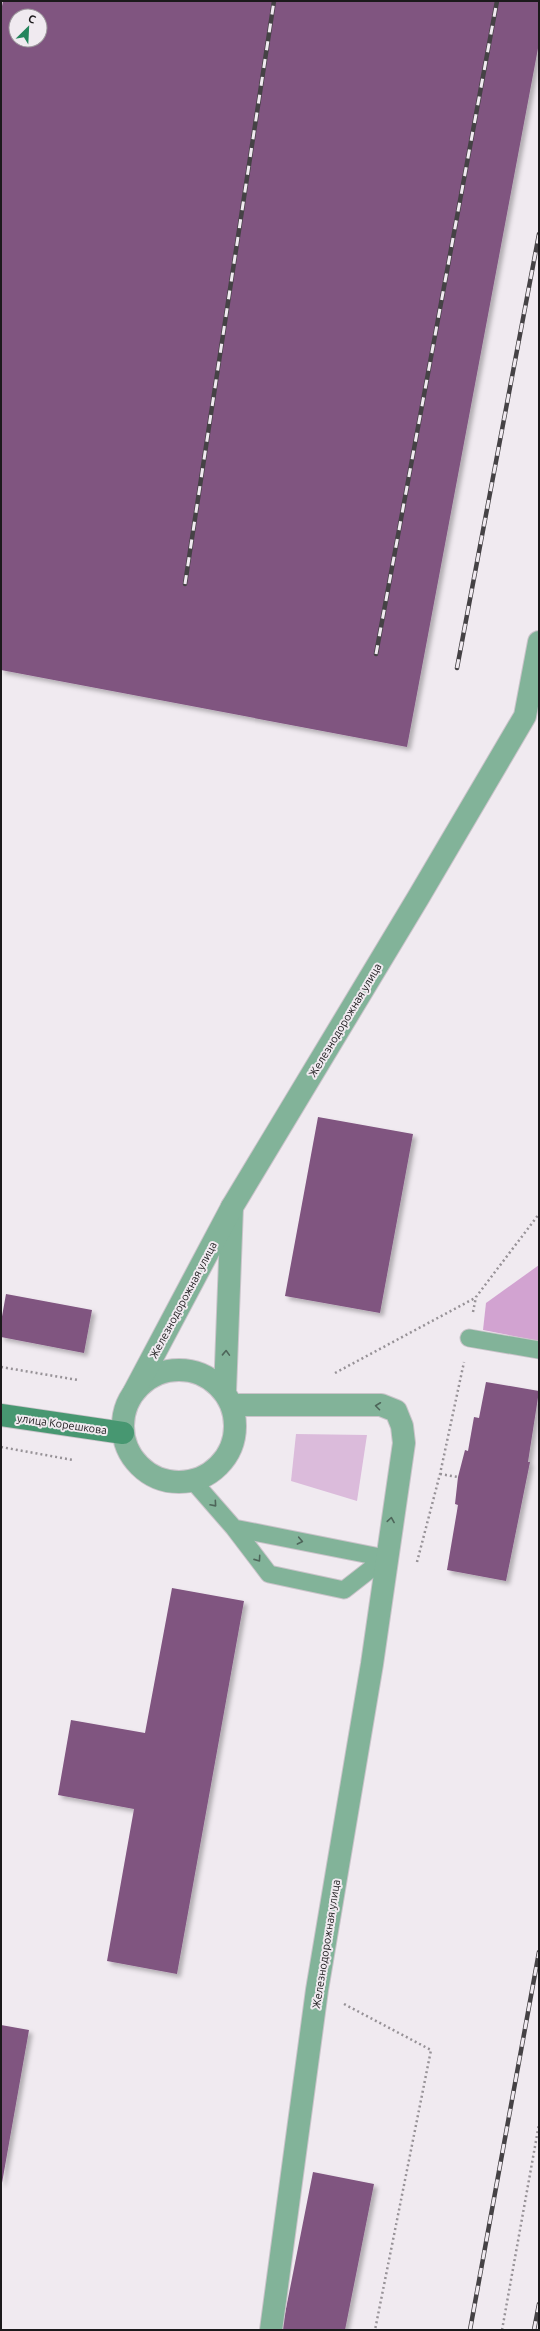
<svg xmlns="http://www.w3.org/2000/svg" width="540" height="2331" font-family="Ubuntu,sans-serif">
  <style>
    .green { fill: #dbbbdb }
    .forest { fill: #d2a3d1 }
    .building { fill: #805580; fill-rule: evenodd; filter: url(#shadow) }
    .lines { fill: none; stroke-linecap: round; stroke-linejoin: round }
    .service-casing { stroke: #cac4ca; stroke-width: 19 }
    .minor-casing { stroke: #cac4ca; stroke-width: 24 }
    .tertiary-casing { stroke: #cac4ca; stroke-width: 24 }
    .secondary-casing { stroke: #cac4ca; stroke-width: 24 }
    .path { stroke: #979297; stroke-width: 2.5; stroke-dasharray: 2 3; stroke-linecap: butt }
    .service { stroke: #82b399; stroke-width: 17 }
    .minor { stroke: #82b399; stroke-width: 22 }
    .tertiary { stroke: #82b399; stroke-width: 22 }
    .secondary { stroke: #479771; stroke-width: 22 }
    .rail-casing { stroke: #454245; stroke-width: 4.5 }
    .rail { stroke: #f0eaf0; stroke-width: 3; stroke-dasharray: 9; stroke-linecap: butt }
    .oneway { stroke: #4e665a }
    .labels { text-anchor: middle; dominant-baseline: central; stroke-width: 4; stroke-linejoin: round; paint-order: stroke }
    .street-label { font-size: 11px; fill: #1b191b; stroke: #f0eaf0 }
  </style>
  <defs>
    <filter id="shadow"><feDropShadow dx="3.5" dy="3.5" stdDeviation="2" flood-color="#0004"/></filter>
  </defs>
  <rect width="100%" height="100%" fill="#f0eaf0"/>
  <!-- green -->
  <path class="green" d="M296,1434L367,1435L357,1501L291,1481Z"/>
  <!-- forest -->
  <path class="forest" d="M539,1265V1341L483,1330L486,1303Z"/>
  <!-- building -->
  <path class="building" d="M3,1H539V43L407,747L1,670V11ZM16,16H40V40H16Z
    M318,1117L413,1134L380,1313L285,1296Z
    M6,1294L92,1310L84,1353L1,1337V1322Z
    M486,1382L539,1391L528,1462H530L506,1581L447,1570L458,1505L455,1504L458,1477L465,1450L468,1451L474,1417L479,1418Z
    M172,1588L244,1601L177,1974L107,1961L134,1809L58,1795L71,1720L145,1733Z
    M1,2025L29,2030L2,2183H1Z
    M313,2172L374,2184L345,2330L282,2329Z"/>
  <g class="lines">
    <!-- service casing -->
    <g class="service-casing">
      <path id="service" d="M469,1338L539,1350
        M193,1481L234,1528L269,1574L344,1590L385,1558
        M234,1528L385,1558"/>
    </g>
    <!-- minor casing -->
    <g class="minor-casing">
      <path id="minor" d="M123 1426a56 56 0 1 1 112 0a56 56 0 1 1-112 0Z
        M225,1392L232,1207
        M231,1405H381L396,1411L402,1426L404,1443L372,1664L317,1990L271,2330"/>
    </g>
    <!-- tertiary casing -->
    <g class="tertiary-casing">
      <path id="tertiary" d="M134,1392L232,1207L418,898L525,716L539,642"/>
    </g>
    <!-- secondary casing -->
    <g class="secondary-casing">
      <path id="secondary" d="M1,1415L123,1433"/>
    </g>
    <!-- path -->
    <path class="path" d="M473,1312L476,1297L539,1214
      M1,1367L78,1380
      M335,1373L475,1298
      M1,1447L73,1460
      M440,1474L458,1477
      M417,1562L440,1474L464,1362
      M344,2004L431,2050L375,2330
      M502,2330L539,2124"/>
    <!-- service -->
    <use href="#service" class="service"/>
    <!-- minor -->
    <use href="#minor" class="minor"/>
    <!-- tertiary -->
    <use href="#tertiary" class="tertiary"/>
    <!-- secondary -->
    <use href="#secondary" class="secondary"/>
    <!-- rail casing -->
    <g class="rail-casing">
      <path id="rail" d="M185,584L274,1
        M376,654L497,1
        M457,668L539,234
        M470,2330L539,1952
        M534,2330L539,2304"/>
    </g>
    <!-- rail -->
    <use href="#rail" class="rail"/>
  </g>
  <!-- one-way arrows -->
  <defs><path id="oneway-chevron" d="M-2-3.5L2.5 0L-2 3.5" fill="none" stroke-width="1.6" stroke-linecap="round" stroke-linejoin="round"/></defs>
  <g class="oneway">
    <use href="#oneway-chevron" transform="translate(226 1353) rotate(-88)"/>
    <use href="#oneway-chevron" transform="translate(378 1406) rotate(-173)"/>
    <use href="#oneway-chevron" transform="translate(214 1504) rotate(49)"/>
    <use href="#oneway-chevron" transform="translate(391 1520) rotate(-81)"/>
    <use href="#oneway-chevron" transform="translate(300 1541) rotate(11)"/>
    <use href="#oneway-chevron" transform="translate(258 1559) rotate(55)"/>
  </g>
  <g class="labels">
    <!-- street labels -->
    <g class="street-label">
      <text transform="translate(345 1020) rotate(-59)">Железнодорожная улица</text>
      <text transform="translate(183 1300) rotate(-62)">Железнодорожная улица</text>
      <text transform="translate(62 1424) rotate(8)">улица Корешкова</text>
      <text transform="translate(326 1944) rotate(-81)">Железнодорожная улица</text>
    </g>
  </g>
  <!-- border -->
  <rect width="540" height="2331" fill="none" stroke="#1b191b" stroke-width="4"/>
  <!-- north arrow -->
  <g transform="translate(28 28) rotate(24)"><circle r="19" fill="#f0eaf0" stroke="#9b969b"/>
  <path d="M0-3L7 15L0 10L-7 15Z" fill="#25855d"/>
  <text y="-6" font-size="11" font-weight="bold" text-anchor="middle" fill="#1b191b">С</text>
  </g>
</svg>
